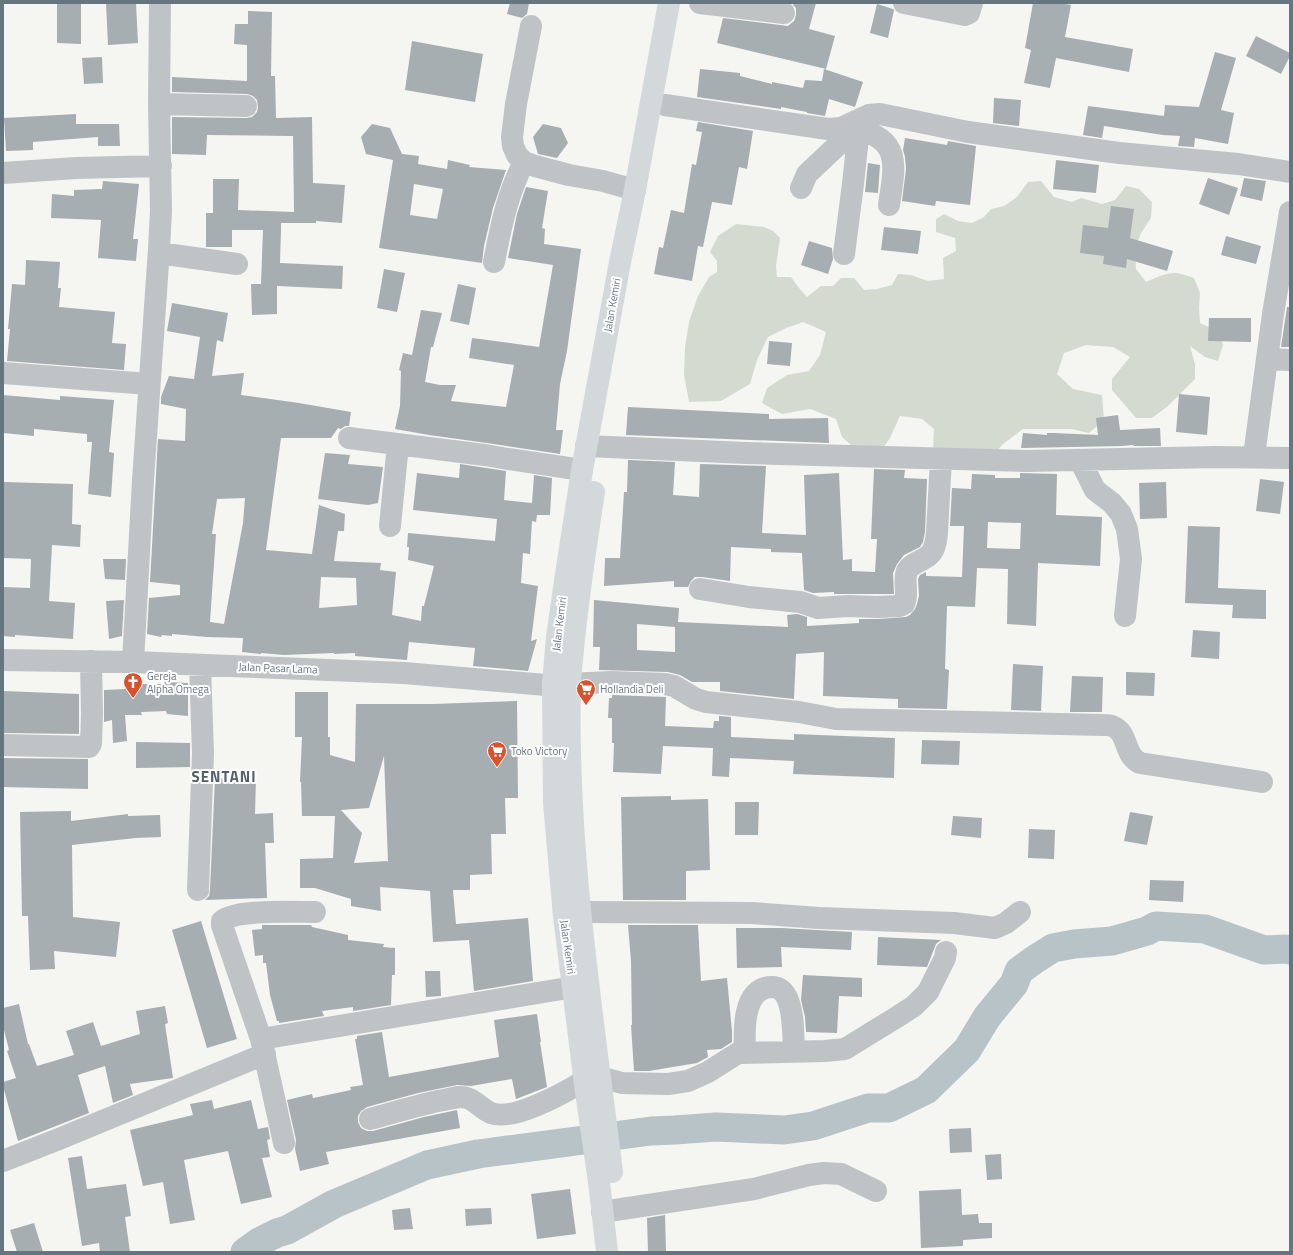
<svg xmlns="http://www.w3.org/2000/svg" width="1293" height="1255" font-family="'Titillium Web',sans-serif">
  <style>
    .green { fill: #d5dad1 }
    .lines { fill: none; stroke-linecap: round; stroke-linejoin: round }
    .river { stroke: #b7c3c7; stroke-width: 29 }
    .building { fill: #a6aeb2; fill-rule: evenodd }
    .minor { stroke: #bfc3c6; stroke-width: 22 }
    .highway { stroke: #d3d8db; stroke-width: 22 }
    .labels { text-anchor: middle; dominant-baseline: central; stroke-width: 4; stroke-linejoin: round; paint-order: stroke }
    .street-label { font-size: 11px; fill: #667681; stroke: #fff }
    .poi-label { font-size: 11px; fill: #667681; stroke: #fff; text-anchor: start }
    .district-label { font-size: 15px; font-weight: bold; letter-spacing: 1px; fill: #535f67; stroke: #fff }
  </style>
  <rect width="100%" height="100%" fill="#f5f5f2"/>
  <!-- green -->
  <path class="green" d="M1041,181L1054,197L1072,202L1081,198L1102,204L1115,200L1126,186L1139,189L1152,202L1151,218L1141,233L1135,249L1136,269L1146,282C1167,273 1171,269 1194,278L1200,293L1199,307L1200,323L1219,332L1223,345L1218,361L1205,357L1190,346L1195,364V379L1168,406L1152,418H1136L1112,390V379L1130,357L1113,347L1086,345L1064,353L1057,374L1073,389L1102,395L1104,420L1089,433L1071,429H1023L1003,444L992,456L933,450L934,429L922,419L900,416L890,438L881,451H858L842,437L836,419L810,409L782,414L762,403L767,388L787,375L809,371L820,355L826,332L803,322L786,328L768,337L757,360L750,384L721,401L689,402L684,375L685,347L689,322L698,296L709,277L717,272V261L710,252L718,236L736,224L764,227L773,231L780,238L776,266L777,277H791L799,288L807,297L821,286H833L841,278H854L864,290L877,289L892,285L898,274L911,275L928,281L944,279L943,258L956,251L955,238L936,232V219L944,214L958,221L972,223L984,217L991,209L1004,206L1017,197L1028,182Z"/>
  <g class="lines">
    <!-- river -->
    <path class="river" d="M245,1252L259,1242L277,1233L287,1230L334,1204L427,1165L478,1154L651,1131L675,1130L716,1127L784,1130L813,1126L868,1108H889L926,1090L967,1050L987,1017L1014,984L1019,971L1034,960L1053,948L1074,944L1112,941L1147,931L1156,926L1205,929L1264,950L1285,949L1290,950"/>
  </g>
  <!-- building -->
  <path class="building" d="M57,3H81V44L57,43Z
    M106,3H136L138,43L108,45Z
    M510,3H529L527,14L522,18L507,14Z
    M794,3H816L809,29L835,36L826,69L717,43L723,18L788,26L794,21L796,15V8L793,5Z
    M1033,3H1060L1071,5L1065,37L1133,49L1129,72L1056,58L1050,88L1024,83L1031,50L1025,48Z
    M877,4L893,9L894,10L888,38L870,33Z
    M248,11L272,12L271,76H275L276,118L312,117L313,183L345,185L342,223L316,221V223H281V230L280,263L343,266L342,289L277,286V314L252,315L251,284H261L263,230H232V247H206V213H213V179H239L238,210L294,212L293,136L207,135L206,155L172,154V117L246,118L252,117L257,112L258,107L257,100L253,96L247,94L172,92V77L247,81V45L234,44L235,24H248Z
    M1256,36L1290,53V56L1281,74L1246,56Z
    M412,41L483,54L475,102L405,90Z
    M1215,52L1236,58L1221,110L1234,113L1228,144L1195,138L1194,147L1178,146L1180,136L1163,135L1104,126L1102,138L1083,135L1088,106L1164,116L1165,105L1199,107Z
    M102,57L103,83L84,84L82,58Z
    M700,69L740,73V76L772,84V82L803,88L805,80L822,81L824,69L863,82L855,107L829,99L825,116L807,113V112L781,107V109L697,97Z
    M994,98L1021,100L1019,126L993,123Z
    M76,114V124H119L120,146H98V137L33,142V150L6,151L4,118Z
    M698,122L753,131L747,169L739,167L732,205L712,202L703,247L698,246L692,281L654,274L659,247L663,248L671,210L684,213L692,164L696,165L702,132L696,131Z
    M372,124L390,128L402,154L419,156L418,164L447,169L448,160L470,165L469,167L506,170L493,208L484,246L482,263L379,248L393,160L366,154L361,137ZM414,184L443,189L437,219L410,215Z
    M543,124L561,128L568,143L557,158L538,154L533,137Z
    M905,138L947,145L948,141L976,146L970,205L936,201L935,206L902,201L906,169L905,157L903,150Z
    M1056,160L1099,165L1096,193L1053,189Z
    M868,163L880,165L878,193L865,192Z
    M1208,178L1238,188L1229,215L1199,204Z
    M1244,178L1266,181L1262,201L1240,196Z
    M103,181L139,184L133,239H138L136,261L98,258L101,220L51,218L52,194L74,196V190L102,189Z
    M526,187L548,191L542,228L545,229L544,244L581,249L567,351L560,384L556,430H563L560,454L487,443L429,435L395,429L400,406L401,371L399,370L403,353L412,355L421,310L442,313L433,347H431L425,382L440,385H456L451,401L506,407L514,365L469,358L472,338L539,347L553,265L508,258L517,214Z
    M1111,206L1134,209L1130,238L1173,251L1167,271L1127,259L1126,268L1103,264L1104,256L1080,253L1083,225L1108,228Z
    M884,227L921,231L918,254L881,250Z
    M1226,236L1261,246L1256,264L1221,255Z
    M809,241L832,248L833,259L828,274L801,265Z
    M26,260L60,262L58,288H61L59,307L115,312L112,343L126,344L124,370L7,361L10,329H8L12,284L25,285Z
    M384,269L405,273L397,312L377,308Z
    M458,284L476,288L469,325L450,321Z
    M172,303L228,313L223,342L217,340L212,376L244,373L241,395L299,403L351,412L349,426H345L341,429L338,428L331,438H281L266,550L312,554L319,505L345,514L344,531H338L334,561L381,563L380,570L396,572L392,615L421,621L422,606H424L434,566L408,560L409,547H407L408,533L495,541L497,519L413,510L417,473L459,478L460,464L506,471L504,500L532,503L534,475L552,478L550,515H537L536,522L532,521L530,554L523,553L521,583L538,586L531,641L537,639L528,671L473,666L475,648L409,642L407,660L355,656V653L334,654V653L284,655L261,653V654L242,652L243,638L207,637L172,634V636L162,635L161,637L147,634L149,598L180,595V585L150,582L158,439L185,441L186,409L161,404V397L169,376L194,379L200,337L167,331ZM245,498L243,523L224,624L210,622L216,534H212L217,499ZM321,577L356,578L357,605L319,608Z
    M1287,307H1290V347H1281Z
    M1209,318H1251V342L1208,341Z
    M769,341L792,343L790,366L767,364Z
    M1179,394L1210,397L1207,435L1176,432Z
    M3,395L60,400V396L114,400L109,452L114,453L111,497L88,494L92,442H87V434L34,429V436L3,433Z
    M628,407L769,414V419L828,418L829,443L626,435Z
    M1118,415L1120,430L1160,428L1161,446H1134L1133,445L1122,446L1021,448L1023,433L1047,435V433H1054L1098,435L1096,418Z
    M325,453L350,455L348,464L383,467L378,503L368,505L318,499Z
    M628,460L675,462L673,495L699,497L700,464L766,466L762,533L806,535L804,475L839,473L843,560L852,559V571L875,572L877,539H871L874,469L905,470L904,478L927,479L925,532L923,542L920,547L904,555L897,564L893,573L894,594H834V592L813,593L804,590L802,553L771,552V549L731,547L730,581L702,577H695L691,581L688,587H674V581L604,586L605,558H620L624,492H627Z
    M1020,473L1057,474L1056,515L1102,517L1100,566L1038,563L1036,626L1007,624L1008,569L977,568L975,607L947,606L945,669L949,670L947,709L898,708V699L823,696L824,652L796,654L794,699L720,691V682H692L680,675L668,672L599,670L600,647H593L594,600L679,608L678,622L788,627L787,615L797,614L807,617V626L859,623V619H878L906,617L910,615L915,609L917,604L919,596L918,579L920,575L926,572V576L962,577L964,526H950L952,488L971,489L972,474L995,475V478H1020ZM988,522L1021,523L1020,549L987,548ZM637,624L675,627V652L637,650Z
    M1260,479L1284,482L1280,514L1256,511Z
    M3,482L73,484L72,524L81,525L80,547L52,545L49,601L75,603L73,639L15,635V637L3,636V587L30,588L31,559L3,558Z
    M1166,482L1167,518L1140,519L1139,483Z
    M1188,526L1220,527L1218,588L1266,590V619L1232,618L1233,605L1185,603Z
    M103,559H126L125,580L105,579Z
    M124,600L122,636L109,639L106,601Z
    M1193,630L1220,632L1219,659L1191,657Z
    M1013,664L1043,666L1041,711L1011,710Z
    M1126,672L1155,673L1154,696L1126,695Z
    M1072,676L1103,677L1102,712H1070Z
    M164,682L188,683V716L167,714L166,711L141,712L142,715H125L127,741L113,743L112,720L104,722V690L125,689V684H165Z
    M3,691L79,694V734L3,733Z
    M295,692H328V737H330V755L355,762L356,704H433L517,701L518,798H505L506,834H491L492,874L470,875V890H453L456,924L528,918L533,981L474,991L469,940L433,942L430,891L380,887L381,911L351,906V899L315,888H300V859L333,858L335,816H302L301,782H300L302,737H295ZM384,756L388,862L387,861L354,863L362,833L341,810L369,808Z
    M612,695L666,697L665,726L713,728L714,721H719V716L731,717V737L794,740V734L895,738L894,778L793,774L794,761L730,758L729,777L712,776L713,748L663,746L661,774L613,772L614,743H612V718H608L609,698H612Z
    M922,740L960,741L959,765L921,764Z
    M136,742L190,743V767L136,768Z
    M3,758L88,759V789L3,787Z
    M215,778L256,779L255,814L273,813L274,843H265L267,898L205,900L209,896L210,890Z
    M671,796V800L708,799L710,870L686,871V900H623L621,797Z
    M735,802H759L758,835H735Z
    M71,811V821L128,814V816L160,815L161,837L136,838L72,845L73,917L120,922L116,957L54,951L55,969L30,970L28,916H22L20,812Z
    M1130,812L1153,816L1147,845L1124,841Z
    M953,816L982,818L981,838L951,835Z
    M1029,829L1055,830L1054,859L1028,858Z
    M1150,880L1184,881L1183,902L1149,900Z
    M201,921L237,1039L207,1048L172,930Z
    M262,925H311L312,927L348,935V940L384,944L383,947L395,948V975H392L391,1005L353,1011V1007L322,1011L324,1016L279,1023V1021H277L270,995L266,963H263V955L255,956L252,930L262,929Z
    M628,925H698L701,981L727,978L732,1031V1042L721,1049L707,1050L708,1057L697,1063L649,1071H634L631,1025H632L631,961Z
    M736,928H781L852,932L851,950L781,947L782,967L737,968Z
    M878,937L941,940L936,944L927,967L877,965Z
    M425,971H440L441,996L426,997Z
    M803,975L862,978V997L839,996L837,1033L806,1032L805,1017L801,1000Z
    M19,1004L28,1044H29L37,1066L74,1055L66,1031L93,1022L101,1046L140,1034L136,1011L165,1006L168,1023L165,1024L173,1078L130,1084L133,1095L113,1103L105,1066L78,1075L89,1113L18,1141L3,1086V1082L16,1078L7,1051L9,1050L3,1026V1008Z
    M537,1014L541,1042H540L547,1087L516,1099L512,1079L471,1086L457,1085L418,1093L367,1107L361,1111L358,1116V1122L361,1128L367,1131H373L424,1117L457,1110L460,1128L326,1152L329,1164L300,1171L295,1149L296,1140L287,1100L312,1094L313,1098L351,1090L350,1087L363,1085L355,1039H357V1036L382,1032L389,1077L499,1057L494,1020Z
    M212,1100L214,1109L251,1100L258,1129L268,1127L270,1139L267,1140L270,1157L262,1158L272,1197L241,1204L228,1151L184,1160L195,1220L170,1224L163,1182L143,1186L130,1130L193,1115L190,1104Z
    M971,1128L972,1152L950,1153L949,1129Z
    M1001,1154L1002,1179L987,1180L985,1155Z
    M82,1156L87,1189L126,1184L131,1216L125,1217L130,1252H100L99,1243L82,1246L68,1158Z
    M570,1189L576,1234L537,1239L531,1194Z
    M961,1189L962,1215L978,1214L979,1223H992V1238L963,1240V1246L921,1248L919,1191Z
    M410,1208L413,1229L394,1230L392,1210Z
    M491,1208L492,1224L466,1226L465,1209Z
    M665,1215L666,1252H648L647,1218Z
    M34,1223L43,1252H17L10,1230Z"/>
  <g class="lines">
    <!-- minor -->
    <path class="minor" d="M700,3L784,13
      M904,3L965,15L969,13L972,3
      M531,26L516,104L512,137L513,146L517,155L524,162L535,166L569,175L603,181L635,190
      M159,104L246,106
      M665,105L828,129L841,128L869,115L880,114L968,132L1062,145L1119,153L1238,164L1290,172
      M859,130C903,140 894,170 889,205
      M3,173L76,168L161,166
      M801,188L807,174L840,143L843,138L844,127
      M159,253L237,264
      M844,254L853,184L860,119
      M494,262C501,226 507,195 524,162
      M1267,359L1290,360
      M3,373L149,384
      M349,438L485,455L508,459L582,470
      M586,446L746,453L1027,461L1215,457L1290,458
      M1254,456L1273,314L1290,212
      M1080,460L1095,490L1112,503L1121,514L1127,529L1131,559L1125,616
      M390,526L398,444
      M700,589L749,597L800,602L818,608L848,606L877,607L900,606L904,604C909,594 903,580 907,571C912,561 928,561 933,550C938,540 937,526 938,514C939,496 940,477 941,459
      M3,660L133,662L404,673L546,685L611,682L665,684L674,686L696,699L706,702L799,712L836,719L1103,725C1106,725 1110,725 1112,726C1129,732 1123,755 1140,763L1262,782
      M133,662L143,480L159,249L161,211L159,104L160,3
      M3,745L89,747L91,744L92,714L91,661
      M198,890L203,753L200,665
      M580,912L752,913L819,918L954,923L995,928L1006,923L1020,912
      M261,1039L574,987
      M745,1053C744,1032 742,987 772,987C780,987 785,993 788,1000C794,1016 793,1034 794,1051
      M600,1077L622,1083L668,1084L688,1081L708,1072L738,1053L825,1051L845,1049L897,1017L914,1006L928,992L945,958L946,952
      M370,1119C392,1113 415,1106 438,1101C445,1100 452,1098 459,1097C473,1096 479,1108 491,1113C513,1122 566,1092 585,1080
      M284,1143L261,1039L226,937L222,925V921C236,909 296,912 315,912
      M3,1161L59,1139L265,1054
      M602,1212L754,1189L809,1175L824,1173L841,1174L876,1191"/>
    <!-- highway -->
    <path class="highway" d="M594,492C586,544 578,596 573,649C572,661 570,674 570,686C566,849 592,1010 612,1172
      M607,1252L599,1182L586,1092L564,916L554,803L553,684L557,637L565,581L582,470L620,262L635,190L669,3"/>
  </g>
  <!-- icons -->
  <defs>
    <g id="church-pin" transform="scale(1)"><path d="M0 17L-7.5 6A9.5 9.5 0 1 1 7.5 6Z" fill="#da512d" stroke="#fff"/><path d="M-1.2-6h2.4v3.5h3.3v2.4h-3.3V6h-2.4V-.1h-3.3v-2.4h3.3Z" fill="#fff"/></g>
    <g id="supermarket-pin" transform="scale(1)"><path d="M0 17L-7.5 6A9.5 9.5 0 1 1 7.5 6Z" fill="#da512d" stroke="#fff"/><path d="M-6-5.5h2.5l.6 2H6L4.5 2H-2.5L-4.4-4H-6ZM-1.5 3.2a1.3 1.3 0 1 0 .1 0ZM3 3.2a1.3 1.3 0 1 0 .1 0Z" fill="#fff"/></g>
  </defs>
  <g fill-rule="evenodd">
    <use href="#church-pin" x="133" y="682"/>
    <use href="#supermarket-pin" x="586" y="689"/>
    <use href="#supermarket-pin" x="497" y="751"/>
  </g>
  <g class="labels">
    <!-- street labels -->
    <g class="street-label">
      <text transform="translate(612 305) rotate(-80)">Jalan Kemiri</text>
      <text transform="translate(559 624) rotate(-83)">Jalan Kemiri</text>
      <text transform="translate(278 668) rotate(2)">Jalan Pasar Lama</text>
      <text transform="translate(568 947) rotate(82)">Jalan Kemiri</text>
    </g>
    <!-- poi labels -->
    <g class="poi-label">
      <text x="147" y="676">Gereja<tspan x="147" dy="13">Alpha Omega</tspan></text>
      <text x="600" y="689">Hollandia Deli</text>
      <text x="511" y="751">Toko Victory</text>
    </g>
    <!-- district labels -->
    <g class="district-label">
      <text x="224" y="776">SENTANI</text>
    </g>
  </g>
  <!-- border -->
  <rect width="1293" height="1255" fill="none" stroke="#667681" stroke-width="8"/>
</svg>
